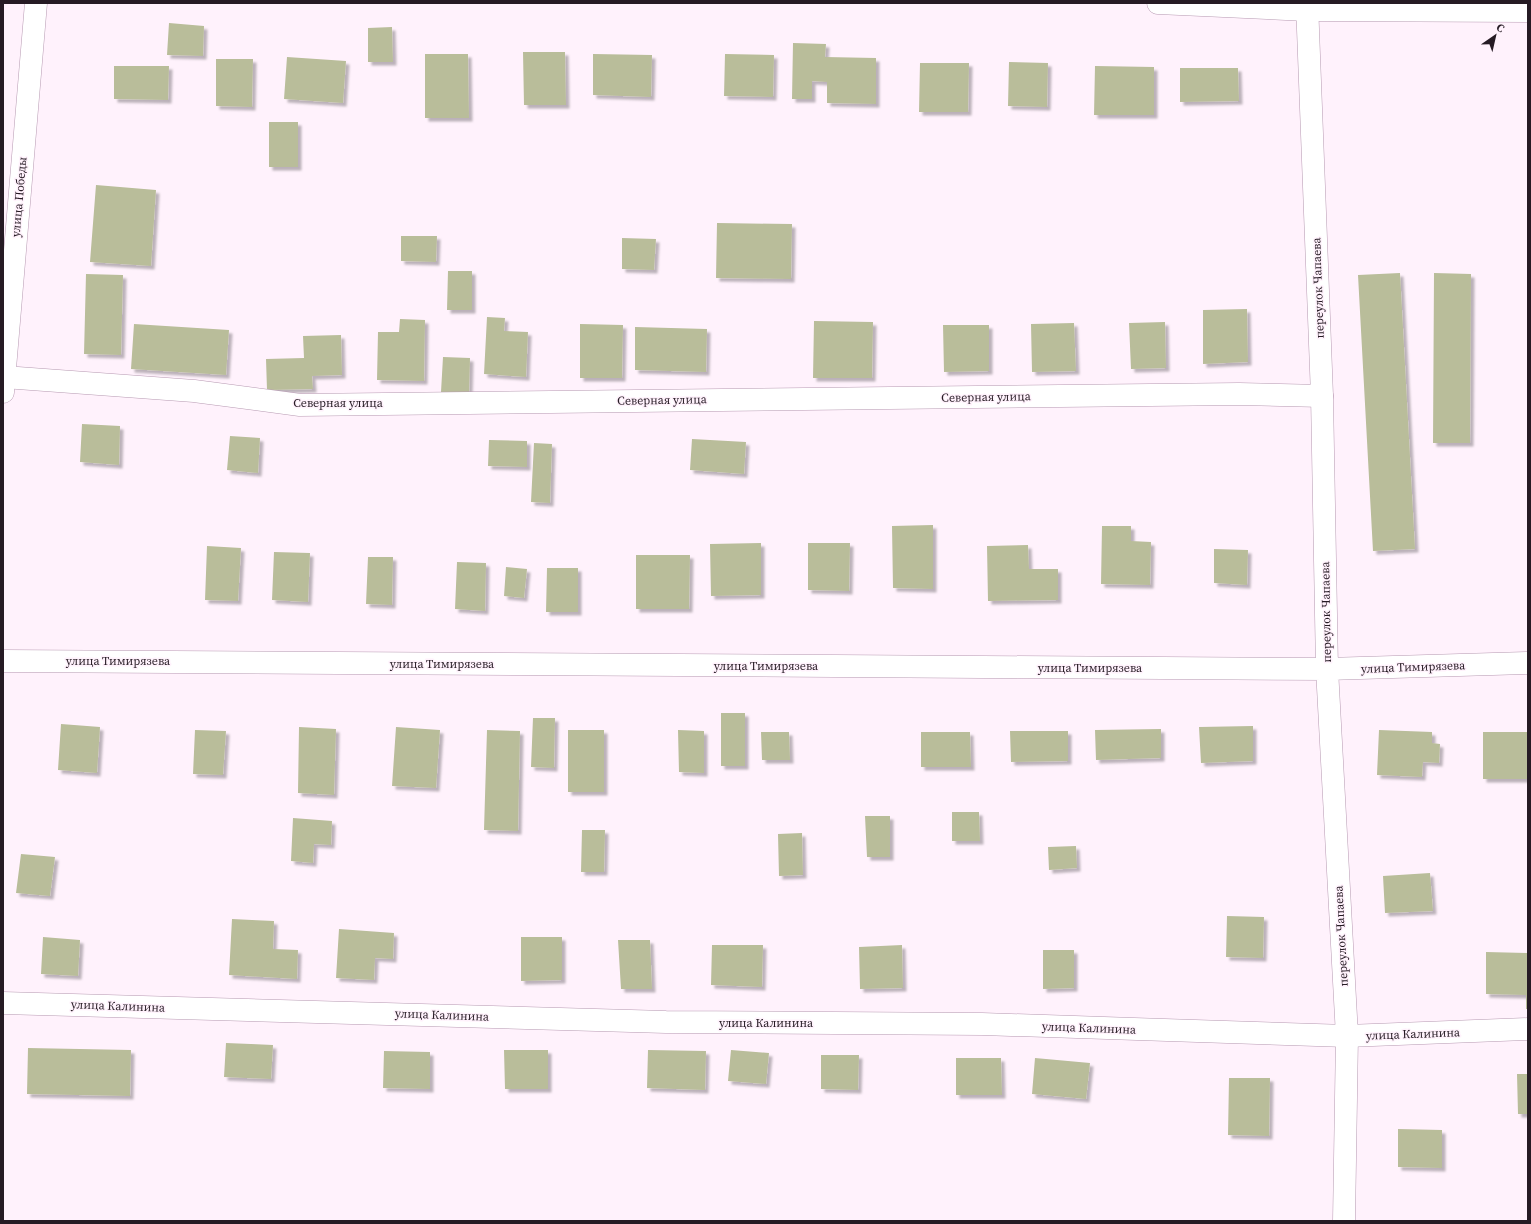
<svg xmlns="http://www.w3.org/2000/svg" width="1531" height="1224" font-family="'Source Serif 4',serif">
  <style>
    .building { fill: #b9bd9a; filter: url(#shadow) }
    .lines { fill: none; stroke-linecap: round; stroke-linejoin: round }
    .minor-casing { stroke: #b79ab2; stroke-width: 23 }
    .tertiary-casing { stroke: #b79ab2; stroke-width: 23 }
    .minor { stroke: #fff; stroke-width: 22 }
    .tertiary { stroke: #fff; stroke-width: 22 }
    .labels { text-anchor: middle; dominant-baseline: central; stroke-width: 3; stroke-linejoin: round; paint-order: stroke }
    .street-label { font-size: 12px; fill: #261b24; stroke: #fff2fc }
  </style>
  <defs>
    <filter id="shadow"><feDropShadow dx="3.5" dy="3.5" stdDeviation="1" flood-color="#0004"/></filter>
  </defs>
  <rect width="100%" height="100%" fill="#fff2fc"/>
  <!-- building -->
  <path class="building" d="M169,23L204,26L203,56L167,55Z
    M392,27L393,62H368V28Z
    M793,43L826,44L825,57L876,58V104L827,103V82L812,81V99H792Z
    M523,52H565L566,105H524Z
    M425,54H468L469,118H425Z
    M593,54L652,55L651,97L593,95Z
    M725,54L774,55L773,97L724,96Z
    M287,57L346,61L343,103L284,99Z
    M216,59H253L252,107L216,106Z
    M1009,62L1048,63L1047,107L1008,106Z
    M920,63H969L968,112H919Z
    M114,66H169L168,100L114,99Z
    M1095,66L1154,67V115H1094Z
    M1180,68H1238L1239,101L1180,102Z
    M269,122H298V167H269Z
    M96,185L156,190L151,266L90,262Z
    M717,223L792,224L791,279L716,278Z
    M401,236H437L436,262L401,261Z
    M622,238L656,239L654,270L622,269Z
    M448,271H472V310H447Z
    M1400,273L1415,549L1373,551L1358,275Z
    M1434,273L1471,274L1470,443H1433Z
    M86,274L123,275L121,355L84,354Z
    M1247,309L1248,362L1203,364V310Z
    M487,317L505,318L504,331L528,332L526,377L484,374Z
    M400,319L425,320L424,381L377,380L378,332H399Z
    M814,321L873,322L872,378H813Z
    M1165,322L1166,368L1131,369L1129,323Z
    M1074,323L1076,371L1032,372L1031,324Z
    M134,324L229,330L226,375L131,369Z
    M580,324L623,325L622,378H580Z
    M943,325H989V371L944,372Z
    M635,327L707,329L706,372L635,370Z
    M341,335L342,375L312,376L313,389L267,390L266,359L304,358L303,336Z
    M443,357L470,358L469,393L441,392Z
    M82,424L120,426L119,465L80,462Z
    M230,436L260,438L258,473L227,470Z
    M692,439L746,442L744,474L690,470Z
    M489,440L527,441V467L488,466Z
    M534,443L552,444L550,503L531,502Z
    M933,525V589L893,588L892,526Z
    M1102,526H1131V541L1151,542L1150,585L1101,584Z
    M761,543V595L711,596L710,544Z
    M808,543H850L849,591L808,590Z
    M1028,545L1029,569H1058V600L988,601L987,546Z
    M207,546L241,548L238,601L205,600Z
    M1214,549L1248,550L1247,585L1214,583Z
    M274,552L310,553L308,602L272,600Z
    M636,555H690L689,609H636Z
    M368,557H393L392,605L366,604Z
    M457,562L486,563L485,611L455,609Z
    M506,567L527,569L524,598L504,596Z
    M547,568H578V612H546Z
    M721,713H745V766H721Z
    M533,718H555L554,768L531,767Z
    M61,724L100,727L97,773L58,770Z
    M1253,726V761L1201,763L1199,727Z
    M299,727L336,729L334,795L298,793Z
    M396,727L440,730L436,788L392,786Z
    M1161,729V758L1096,760L1095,730Z
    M195,730L226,731L223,775L193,774Z
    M487,730L520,731L518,831L484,830Z
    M568,730H604V792H568Z
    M678,730L704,731V773L679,772Z
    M1379,730L1432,732V743L1440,744L1439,763L1423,762L1422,777L1377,775Z
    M1010,731H1068V761L1011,762Z
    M761,732H789L790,760H762Z
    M921,732H970L971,767H921Z
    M1483,732H1528V779H1483Z
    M952,812H979L980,841H952Z
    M865,816H890V857H867Z
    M293,818L332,821L331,845L314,844L313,863L291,861Z
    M582,830H605L604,872H581Z
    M802,833L803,875L779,876L778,834Z
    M1076,846L1077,868L1049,870L1048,847Z
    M21,854L55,857L50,896L16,893Z
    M1430,873L1433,911L1385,913L1383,876Z
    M1227,916L1264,917L1263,958L1226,957Z
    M232,919L274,921L273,949L298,950L297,979L229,975Z
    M339,929L394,933L393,959L375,958L374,980L336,978Z
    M43,937L80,940L78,976L41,974Z
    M521,937H562V980L521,981Z
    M618,940H650L652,989H621Z
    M712,945H763L762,987L711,985Z
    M902,945L903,988L860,989L859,947Z
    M1043,950H1074V988L1043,989Z
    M1486,952L1528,953V1009H1526V995L1486,994Z
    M226,1043L273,1045L271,1079L224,1077Z
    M28,1048L131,1050L130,1096L27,1094Z
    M504,1050H548V1089H505Z
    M648,1050L706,1051L705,1090L647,1088Z
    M731,1050L769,1053L766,1084L728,1081Z
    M384,1051L430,1052V1089L383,1088Z
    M821,1055H859L858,1090L821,1089Z
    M956,1058H1001L1002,1095H956Z
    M1035,1058L1090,1063L1086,1099L1032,1094Z
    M1517,1074H1528V1114H1518Z
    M1229,1078H1270L1269,1136L1228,1135Z
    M1398,1129L1442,1130V1168L1398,1167Z"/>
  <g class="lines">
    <!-- minor casing -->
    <g class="minor-casing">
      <path id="minor" d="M1158,3L1307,10L1528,11
        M4,377L194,391L300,405L1239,394L1322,396
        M3,1003L666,1022L982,1024L1347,1036L1528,1029"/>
    </g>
    <!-- tertiary casing -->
    <g class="tertiary-casing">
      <path id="tertiary" d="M1307,3L1322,396L1327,669L1347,1036L1344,1221
        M3,392L36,3
        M3,661L1327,669L1528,663"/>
    </g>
    <!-- minor -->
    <use href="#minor" class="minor"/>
    <!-- tertiary -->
    <use href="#tertiary" class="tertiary"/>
  </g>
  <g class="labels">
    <!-- street labels -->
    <g class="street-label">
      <text transform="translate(19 197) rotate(-85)">улица Победы</text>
      <text transform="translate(1318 288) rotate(-92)">переулок Чапаева</text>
      <text transform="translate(986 397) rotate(-1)">Северная улица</text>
      <text transform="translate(662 400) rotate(-1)">Северная улица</text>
      <text x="338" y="403">Северная улица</text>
      <text transform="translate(1326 612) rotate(-91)">переулок Чапаева</text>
      <text x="118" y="661">улица Тимирязева</text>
      <text x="442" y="664">улица Тимирязева</text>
      <text x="766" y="666">улица Тимирязева</text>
      <text transform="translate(1413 667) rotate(-2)">улица Тимирязева</text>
      <text x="1090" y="668">улица Тимирязева</text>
      <text transform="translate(1341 936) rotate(-93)">переулок Чапаева</text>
      <text transform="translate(118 1006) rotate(2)">улица Калинина</text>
      <text transform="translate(442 1015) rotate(2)">улица Калинина</text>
      <text x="766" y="1023">улица Калинина</text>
      <text transform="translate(1089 1028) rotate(2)">улица Калинина</text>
      <text transform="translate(1413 1034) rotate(-2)">улица Калинина</text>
    </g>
  </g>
  <!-- border -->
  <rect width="1531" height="1224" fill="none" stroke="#261b24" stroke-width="8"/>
  <!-- north arrow -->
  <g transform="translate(1495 36) rotate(34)" stroke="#fff2fc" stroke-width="3" paint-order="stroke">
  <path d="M0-3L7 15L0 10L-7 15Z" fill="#261b24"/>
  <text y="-6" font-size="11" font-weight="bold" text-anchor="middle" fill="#261b24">С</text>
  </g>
</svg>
